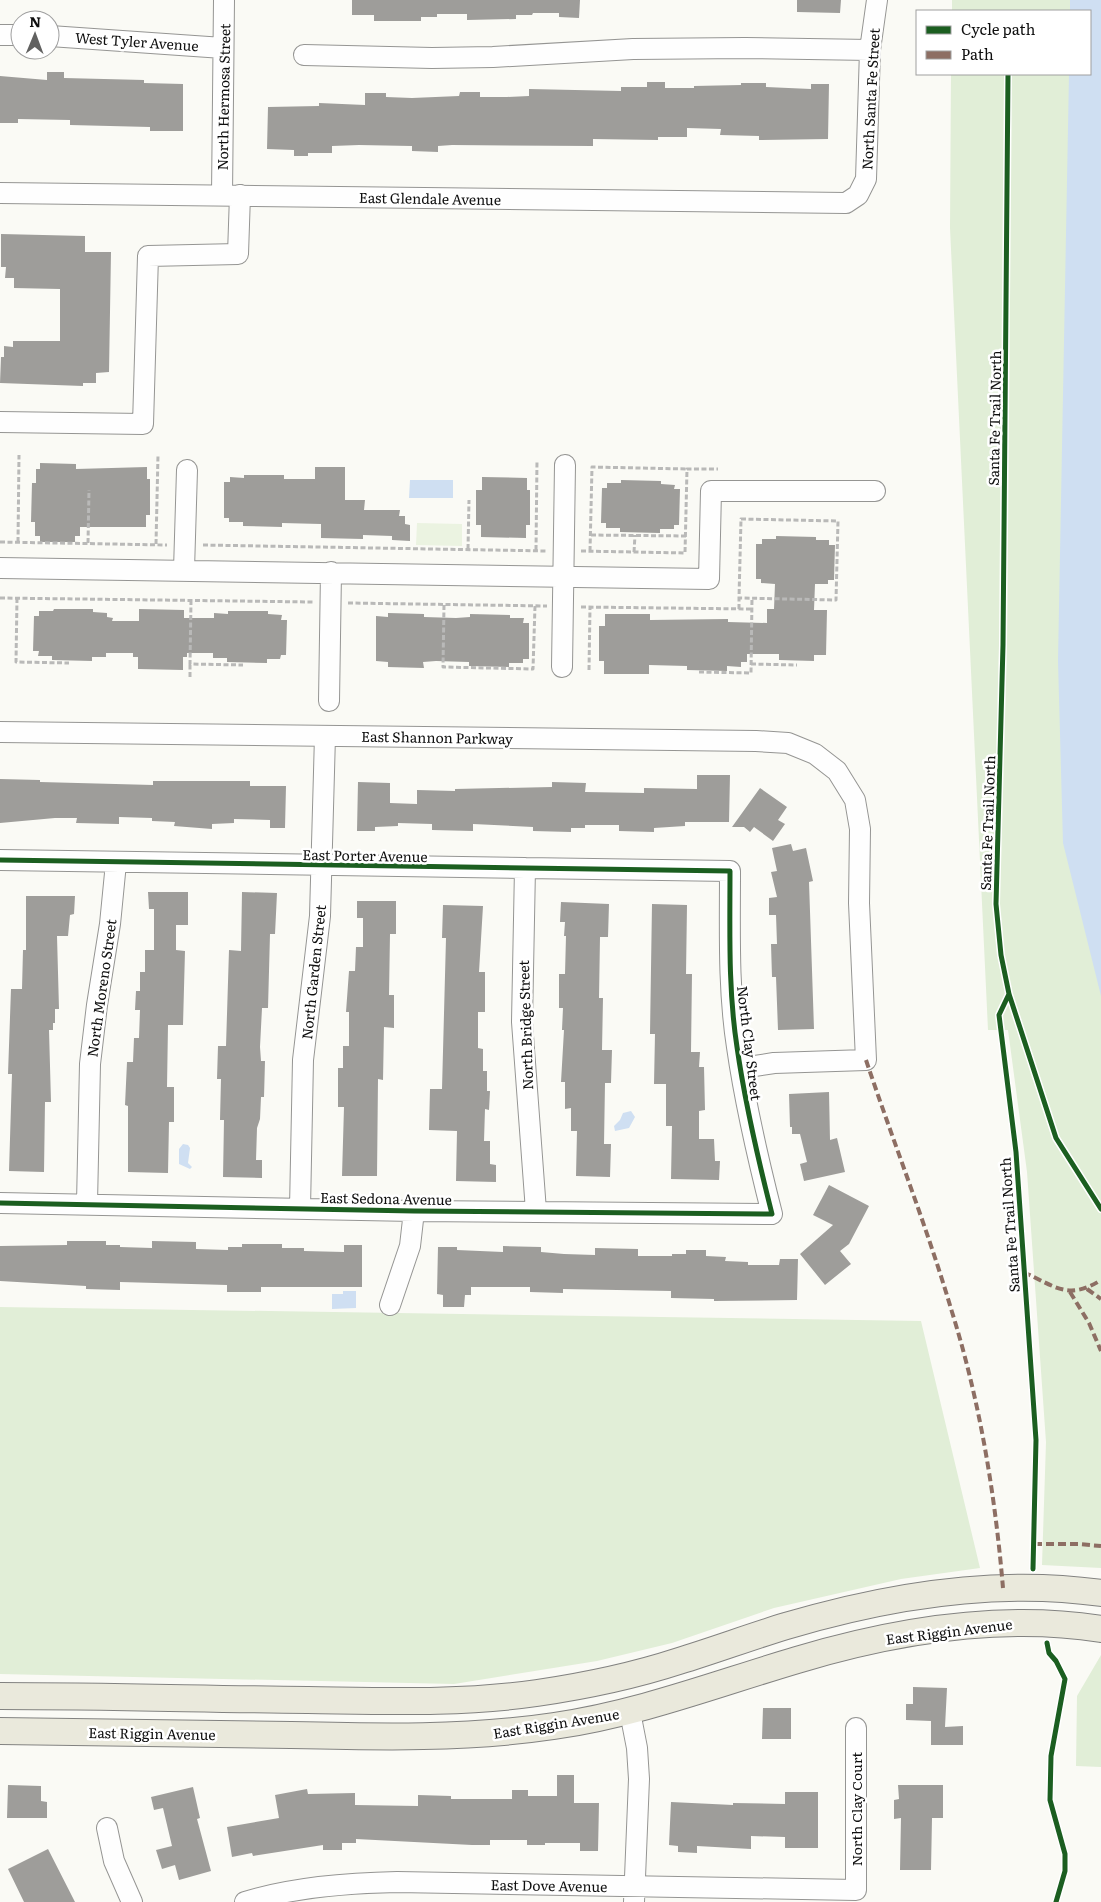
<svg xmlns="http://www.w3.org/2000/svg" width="1101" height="1902" font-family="Literata,serif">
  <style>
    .green { fill: #e1eed7 }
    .pitch { fill: #ebf3e1 }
    .water { fill: #cfdff2 }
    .building { fill: #9e9d9a }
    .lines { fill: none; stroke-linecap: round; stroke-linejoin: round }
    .minor-casing { stroke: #959593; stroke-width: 22 }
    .major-casing { stroke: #828280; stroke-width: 28 }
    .path { stroke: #b9b9b8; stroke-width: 3; stroke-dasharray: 5 2.5; stroke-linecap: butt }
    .minor { stroke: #fefefe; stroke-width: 20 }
    .major { stroke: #eae9dc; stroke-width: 26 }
    .quiet { stroke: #8d6e63; stroke-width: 4; stroke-dasharray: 8 4; stroke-linecap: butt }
    .cycleway-casing { stroke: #fff; stroke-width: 8 }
    .cycleway { stroke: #1b5e20; stroke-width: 5 }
    .labels { text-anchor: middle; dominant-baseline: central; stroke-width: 5; stroke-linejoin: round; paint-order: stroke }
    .street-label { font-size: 14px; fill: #0f0f0f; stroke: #fff }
  </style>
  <rect width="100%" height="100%" fill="#fafaf5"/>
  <!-- green -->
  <path class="green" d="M952,0H1101V1568L1042,1565L1046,1442L1027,1172L1008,1030H988L950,228L951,74H1090V11H952Z
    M0,1307L921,1321L980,1568L901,1579L774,1608L672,1643L597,1661L454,1684L0,1674Z
    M1101,1655V1767L1076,1766L1077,1696Z"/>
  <!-- pitch -->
  <path class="pitch" d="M417,523L462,524V546L416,545Z"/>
  <!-- water -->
  <path class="water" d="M1070,0H1101V996L1063,843L1058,661L1069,74H1090V11H1070Z
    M410,480H453V498H409Z
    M631,1111L635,1117L629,1128L615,1131L614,1126L620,1120L623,1113Z
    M183,1144L188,1145L190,1148L188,1163L192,1167L190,1169L179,1164V1149Z
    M343,1291H356V1308L332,1309V1294H343Z"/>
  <!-- building -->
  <path class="building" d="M352,0H580L579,18L559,17V13H533L532,15H516V19L467,20V14H437V17H421V21H374V15H352Z
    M797,0H841L840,13L797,12Z
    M47,72H64V78L144,80V83L183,84V131H150V127L70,125V120L18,119V123H0V76L47,80Z
    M647,82H665V88H694V86L741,85V83H766V87L811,89V84H829L828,139L759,140V136L720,135L721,129L687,128V137H658V140L593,139V146L452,145L438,146V152L412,151V146L359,145L332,146V153H308V156H294V150L267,149L268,107L319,106V103L365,105V93H386V97L412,98L459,96L460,92H480V97H507L529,96V89L621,91V87H647Z
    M1,234L85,236V252H111L109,372L96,373V383H83V386L0,383L1,357H4V346L13,347V341H60V289L14,288V278H5L6,267H1Z
    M40,463L76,464V469L147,467V479H150V515H146V527H80V536H75V542H40V536H35V522H31L32,483H36V469H40Z
    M315,467H345V500H365L364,510H400L399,516H405V524L410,525V541L392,540V536L363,535V539L321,538V524L282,523V527L243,526V522H229V518H224V482H230V477L244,478V475H284V479H315Z
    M482,477L527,478V490H530V525H526V538L481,537V525H476V490H482Z
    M621,480L661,481V484L675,485L674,489H680L679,525H674V529H660V533L620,532V528H606V523H601L602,488H607V483H621Z
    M776,536L816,537V540H829V545H835L834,580H828V584H815L814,610H827L826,655H814V661L779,660V654H747V662H741V667L727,666V671L687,670V666L649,665V674H604V661H599V626H605V614H650V620L728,619V622L767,623V609H774L775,584L761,583V579H756V544H762V539H776Z
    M54,609H93V612L107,613V617L113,618L112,621H139V609L184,610V618H214V613L228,614V611H268V614L282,615L281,620H287L286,655H281L280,659H267V663L227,662V658H213V653H187V657H183V670L138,669V657H133V653H106V657H92V661L52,660V656H38L39,651H33L34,616H39V611H53Z
    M388,613L424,614V617L456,618L470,617V614L510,615V618H524L523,623H529V659H523V663H509V667L469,666V662L436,661L423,662L424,668L388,667V662L376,661V616L388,617Z
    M697,775H730L729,822H685V826L654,828V832L619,831V825H585V828H571V832L533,831V827L473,824V831L432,830V824L398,823V826L375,827V831H357L358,782L390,783V803L417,804V790L455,791V789L552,787V782L586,783L585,792L644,793V788L697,789Z
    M0,779L40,780V782L153,785V781H250V786H286L285,828H270V820L234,819V823L212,824V829L174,826L175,822L152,821V818L119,817V824L76,823L77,818H55L0,823Z
    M760,788L787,807L778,820L785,824L773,841L754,827L750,832L744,827H732Z
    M791,844L793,851L806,848L813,881L809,882L814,1029L778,1030L776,977H772L771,944H777L776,915H769V898L777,897L771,872L777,871L772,848Z
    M148,892H188V925H176V950L185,951L183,1025H168L167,1087H174V1122H169L168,1173L128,1172V1106L125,1105L127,1062H133L134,1038H139L140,1010H135L136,991H140V972H145V950H154V909H149Z
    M242,892L277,893L275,934H270L268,1008H262L260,1047L261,1061H265L264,1097H261L260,1119L257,1128L256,1160H262V1178L223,1177L224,1120H220L221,1079H217L218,1046H226L229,950L241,951Z
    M26,896H75L74,914L70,915L68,936H57L59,1009H55V1023H53V1030H49L51,1102H45L44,1172L9,1171L12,1074H8L11,989H22L23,950H26Z
    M357,901H396V934H390L389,995H394V1028L384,1027L383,1080L378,1079L377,1176H342L344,1107H338V1068H343V1046H349V1012H346L349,971H355L356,947H363V918H357Z
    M561,902L609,904L608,937H600L599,998H603L602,1050H612L611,1083H605L604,1144H611L610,1177L576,1176L577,1131H571V1108L565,1109V1082H561L564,1030H562L563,1008H559V974H565L566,936H564L565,922H560Z
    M652,904L687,905L686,974H692L691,1052H700L699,1067H704L705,1110L699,1111V1139H714L715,1161H720L719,1180L671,1179L672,1126H666V1084H654L655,1034H650Z
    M443,905L483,906L479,972H485V1012H478V1048L483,1049V1071H487V1091H490L489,1110L485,1109L484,1141H490V1164L496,1165V1182L456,1181L457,1131L429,1130L430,1089H442L446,938H442Z
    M829,1092L830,1140L837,1138L845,1172L804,1181L800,1164L807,1162L800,1134H792V1127H790L789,1094Z
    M829,1185L869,1206L849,1244L840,1251L851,1264L825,1285L800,1254L833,1225L813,1215Z
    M67,1241H106V1245H120V1247L152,1248V1241L196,1242V1249L228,1250V1247H242V1244H282V1248H304V1251L344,1252V1245H362V1287H261V1292H227V1285L120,1282V1290L86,1289V1286L0,1281V1246L67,1245Z
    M503,1246L541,1247V1252L564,1254L595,1255V1248L638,1249V1256H672V1254H686V1250H706V1256L726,1257L725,1261L748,1262V1265H779L780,1259H798L797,1300L714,1301V1299L671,1298V1291L563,1289V1293L530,1292V1287H471V1295H465L464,1307H443V1295L437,1294L438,1247H457V1250L503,1252Z
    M913,1687L947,1688L945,1727L963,1726V1745H931V1721L906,1720V1704H913Z
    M763,1708H791V1739H762Z
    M557,1775H574V1803H599L598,1851H580V1843H545V1845H527V1840H490V1845H472L356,1839V1843H342V1850H323V1845L253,1856L252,1853L232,1857L227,1827L279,1818L275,1795L307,1789L308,1794L355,1793V1805L418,1806V1795L451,1796V1799H512V1790H528V1796H557Z
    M8,1785L41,1786V1801L47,1802V1818H7Z
    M898,1785H943V1818H932L931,1870H900L901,1818L894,1819V1800L899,1799Z
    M193,1787L200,1818L197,1819L211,1871L179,1880L175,1865L162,1869L156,1850L172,1846L163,1808L154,1810L151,1797Z
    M785,1792H818V1848H785V1837L751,1836V1849L697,1846V1853L678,1852V1846L669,1845L671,1802L733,1805V1803L785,1804Z
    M48,1849L75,1902H24L8,1869Z"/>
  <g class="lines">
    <!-- minor casing -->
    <g class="minor-casing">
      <path id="minor" d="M0,35H20
        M50,36L223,48
        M304,55L432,58L493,57L633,49L745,48L870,50
        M0,193L846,203L858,195L866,179L870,50L877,0
        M222,195L224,0
        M0,422L143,424L148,256L238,254L240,195
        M0,568L709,579L711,491H875
        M184,570L187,470
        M562,667L565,465
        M329,701L331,572
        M0,732L756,741L788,743L815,754L837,771L855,800L860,829L859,903L866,1060L774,1063L741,1068
        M0,860L730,871C730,930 728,989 737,1047C745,1103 758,1159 772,1214L414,1211L0,1203
        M525,868L522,1022L536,1211
        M87,1203L90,1064L97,1005L110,924L116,863
        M300,1208L303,1060L320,916L325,736
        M390,1305L410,1246L414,1211
        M630,1712L637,1748L639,1779L634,1902
        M107,1828L114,1861L132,1902
        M245,1902C293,1887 347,1883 397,1882L856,1890V1728"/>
    </g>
    <!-- major casing -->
    <g class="major-casing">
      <path id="major" d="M0,1696C103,1696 205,1699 308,1700C385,1701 461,1704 537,1693C585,1686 633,1676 679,1661C715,1650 750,1637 786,1626C887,1596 996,1578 1101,1593
        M0,1731C97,1733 194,1734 291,1735C379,1737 467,1739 554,1726C638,1714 716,1684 797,1660C894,1631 1000,1613 1101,1629"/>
    </g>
    <!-- path -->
    <path class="path" d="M591,535L686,536
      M0,542L167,545
      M18,542L19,455
      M88,543L89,490
      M156,544L158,455
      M203,545L547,551
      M468,549L469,500
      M536,550L537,460
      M581,551L685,553L687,469H718
      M590,551L592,467L687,469
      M634,552L635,535
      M0,598L314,602
      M17,598L16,662L69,663
      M191,600L190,664L243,665
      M348,603L547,606
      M444,605L443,667L533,669L535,606
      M581,607L751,609
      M739,609V598L741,519L838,521L836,600L739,598
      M751,664L797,665
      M589,670L590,607
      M699,672L751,673L752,598
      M190,677V664"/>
    <!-- minor -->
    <use href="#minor" class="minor"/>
    <!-- major -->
    <use href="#major" class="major"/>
    <!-- quiet -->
    <path class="quiet" d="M866,1060C894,1144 927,1227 952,1312C980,1402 995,1494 1003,1588
      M1023,1272C1055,1286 1068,1301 1101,1280
      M1087,1289L1101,1299
      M1070,1292L1089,1323L1101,1351
      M1034,1544H1078L1101,1546"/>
    <!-- cycleway casing -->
    <g class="cycleway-casing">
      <path id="cycleway" d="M1008,74L1003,645L996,904L1001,955L1009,994L1056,1138L1101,1209
        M0,860L730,871C730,930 728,989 737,1047C745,1103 758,1159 772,1214L414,1211L0,1203
        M1009,994L999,1015L1016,1152L1036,1440L1033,1569
        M1047,1643L1049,1653L1056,1661L1065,1679L1051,1756L1050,1800L1065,1854V1871L1056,1902"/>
    </g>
    <!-- cycleway -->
    <use href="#cycleway" class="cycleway"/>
  </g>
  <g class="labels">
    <!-- street labels -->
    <g class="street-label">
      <text transform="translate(137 41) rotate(4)">West Tyler Avenue</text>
      <text transform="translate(223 97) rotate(-89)">North Hermosa Street</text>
      <text transform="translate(870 99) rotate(-87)">North Santa Fe Street</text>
      <text transform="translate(430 198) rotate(1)">East Glendale Avenue</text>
      <text transform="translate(994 418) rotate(-89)">Santa Fe Trail North</text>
      <text transform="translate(437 737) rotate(1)">East Shannon Parkway</text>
      <text transform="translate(987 823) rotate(-88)">Santa Fe Trail North</text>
      <text transform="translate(365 855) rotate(1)">East Porter Avenue</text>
      <text transform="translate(313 972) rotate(-84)">North Garden Street</text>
      <text transform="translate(101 988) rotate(-82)">North Moreno Street</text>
      <text transform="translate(525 1025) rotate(-92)">North Bridge Street</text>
      <text transform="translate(750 1043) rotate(83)">North Clay Street</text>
      <text transform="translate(386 1198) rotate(1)">East Sedona Avenue</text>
      <text transform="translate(1009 1225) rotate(-94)">Santa Fe Trail North</text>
      <text transform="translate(949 1631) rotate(-7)">East Riggin Avenue</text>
      <text transform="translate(556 1723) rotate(-9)">East Riggin Avenue</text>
      <text transform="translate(152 1733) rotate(1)">East Riggin Avenue</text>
      <text transform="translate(856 1809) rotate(-90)">North Clay Court</text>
      <text transform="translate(549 1885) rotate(1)">East Dove Avenue</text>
    </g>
  </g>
  <!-- legend -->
  <rect x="916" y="10" width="175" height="65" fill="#ffffff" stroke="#9f9f9f"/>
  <rect x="926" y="26" width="25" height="8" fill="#1b5e20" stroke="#9f9f9f"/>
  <text x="961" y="35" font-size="15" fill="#0f0f0f">Cycle path</text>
  <rect x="926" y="51" width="25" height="8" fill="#8d6e63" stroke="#9f9f9f"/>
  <text x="961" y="60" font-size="15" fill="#0f0f0f">Path</text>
  <!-- north arrow -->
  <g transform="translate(35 35) rotate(1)"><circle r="24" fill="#ffffff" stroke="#9f9f9f"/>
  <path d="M0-4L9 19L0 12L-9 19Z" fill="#616160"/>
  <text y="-8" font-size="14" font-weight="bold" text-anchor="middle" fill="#0f0f0f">N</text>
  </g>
</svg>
